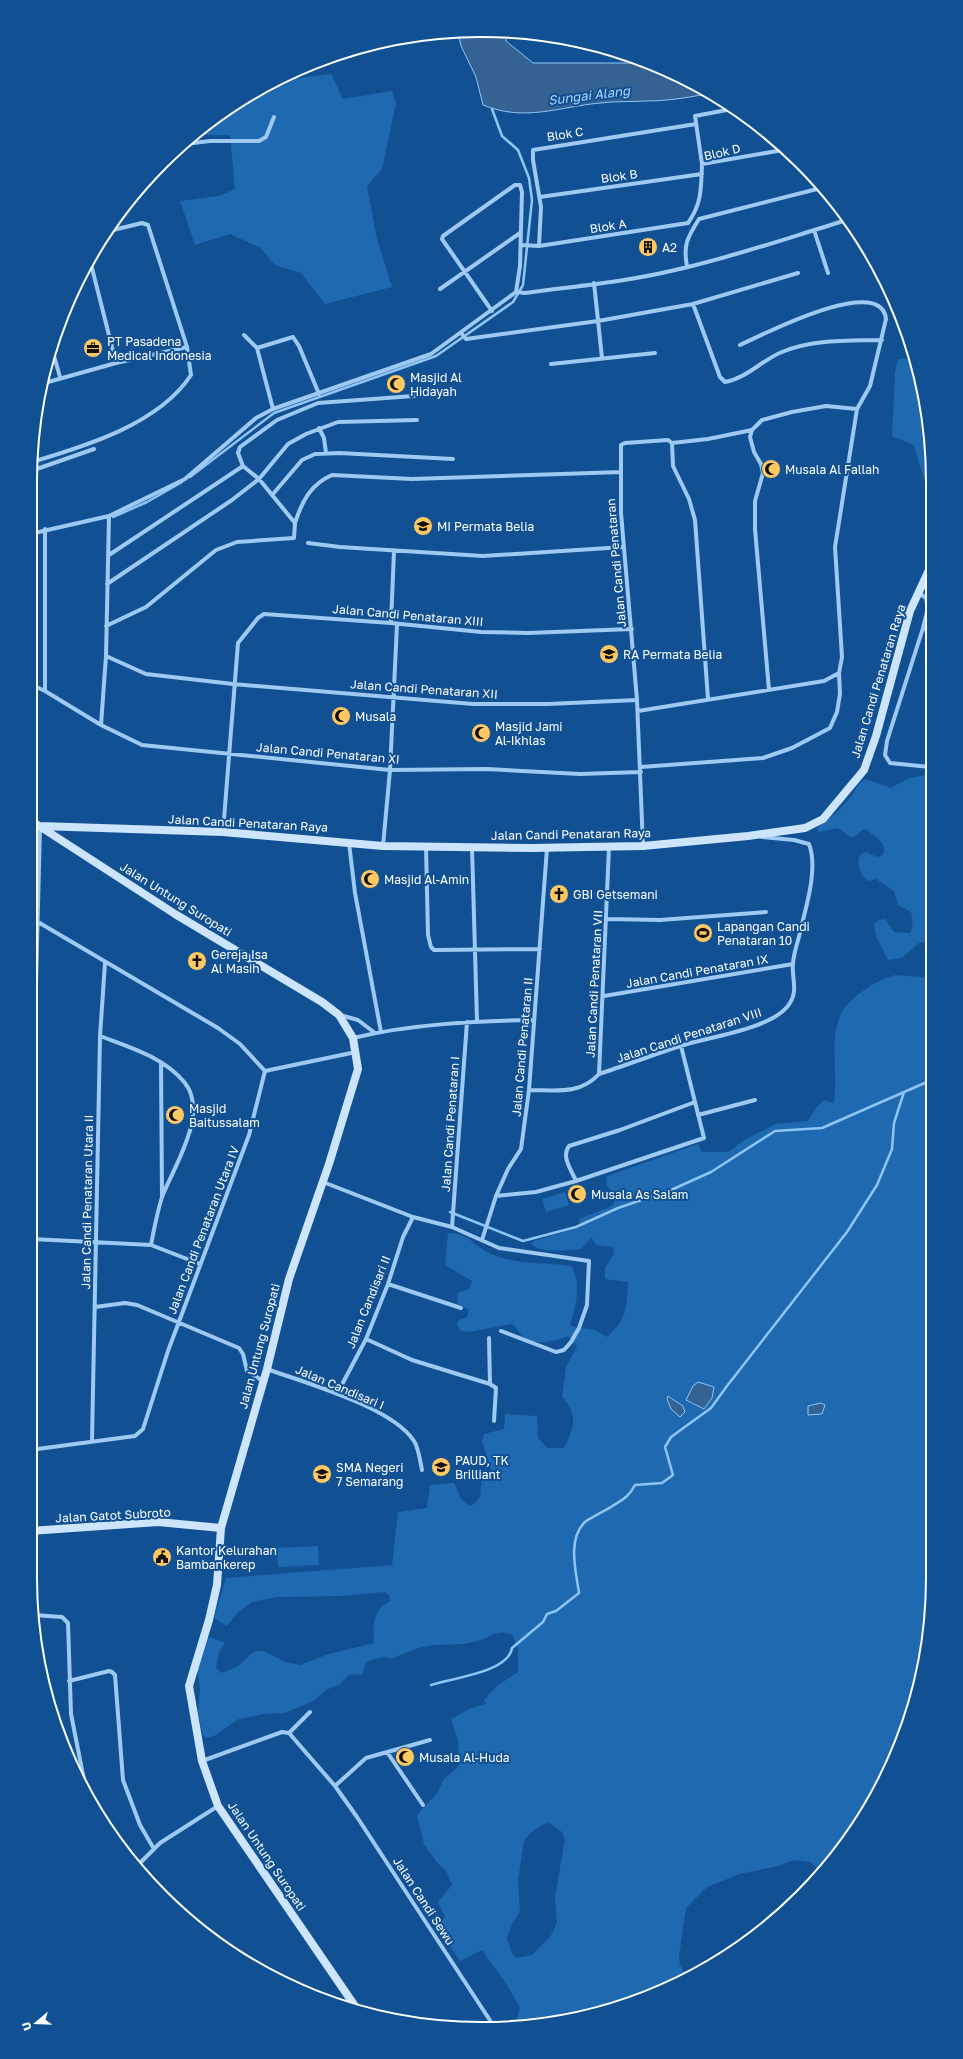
<svg xmlns="http://www.w3.org/2000/svg" width="963" height="2059" font-family="'Golos Text',sans-serif">
  <style>
    .green { fill: #1f69b0; fill-rule: evenodd }
    .water { fill: #346393; stroke: #8fc5f6 }
    .lines { fill: none; stroke-linecap: round; stroke-linejoin: round }
    .stream { stroke: #8fc5f6; stroke-width: 2.5 }
    .street { stroke: #9ec9f3; stroke-width: 4 }
    .secondary { stroke: #cde4fd; stroke-width: 8 }
    .labels { text-anchor: middle; dominant-baseline: central; stroke-width: 4; stroke-linejoin: round; paint-order: stroke }
    .street-label { font-size: 12px; fill: #fff; stroke: #115193 }
    .poi-label { font-size: 12px; fill: #fff; stroke: #115193; text-anchor: start }
    .water-label { font-size: 13px; font-style: italic; fill: #aad3fa; stroke: #115193 }
    .rim { fill: none; stroke: #fff; stroke-width: 2 }
  </style>
  <rect width="100%" height="100%" fill="#115193"/>
  <!-- green -->
  <path class="green" d="M331,74L343,99L392,91L396,103L382,169L367,186L377,239L392,287L325,304L301,273L275,265L261,248L230,234L195,245L180,201L219,196L235,189L230,135H195L230,106L280,80Z
    M898,359H912L929,422V496L914,445L892,436L895,373Z
    M930,774L931,940L919,943L902,958L888,960L876,936L874,924L879,920L885,919L894,932L910,933C913,929 913,917 911,912L898,905L894,891L876,879L869,881L865,879C860,872 855,862 861,854L867,852L877,857L883,855C888,843 874,835 865,829C859,830 858,837 851,837L838,828L819,832L817,828C829,819 839,811 849,799C856,791 856,785 865,779L891,788L907,779Z
    M896,975L931,978L933,1578L924,1666L899,1750L857,1828L823,1873L810,1862L794,1860L778,1866L740,1874L707,1887L686,1908L679,1956L680,1965L684,1972L690,1976L627,2005L569,2020L520,2025L517,2018L520,2007L505,1982L482,1950L460,1961L437,1927L445,1917L438,1902L452,1885L446,1871L436,1861L424,1844L417,1815L438,1792L444,1779L457,1768L459,1764L458,1740L451,1719L471,1708L486,1704L484,1700L497,1686L518,1672V1649L513,1636C500,1626 486,1640 473,1642C458,1646 442,1643 427,1646C415,1648 403,1654 392,1659C382,1655 373,1658 365,1664L363,1674L348,1675L340,1684L326,1690L315,1700L285,1713L263,1714L239,1719L214,1736L206,1738L203,1735L198,1714L200,1688L197,1669L203,1654L205,1639L210,1637L225,1643L219,1652L216,1667L221,1673L237,1667L255,1651H263L285,1662L300,1665L329,1654L374,1643C373,1626 372,1609 391,1601L389,1595L385,1592L339,1596L277,1597L252,1602L237,1613L227,1626L214,1618L226,1578L392,1565L398,1512L427,1508L430,1485L454,1483L461,1499L470,1506C485,1498 478,1494 482,1481C484,1477 489,1472 491,1468L482,1442L484,1434L504,1429L505,1414L537,1416L538,1438L547,1448H564C574,1428 579,1415 562,1397L566,1367L577,1347L568,1336C555,1342 534,1346 522,1336C517,1332 518,1327 512,1324L469,1332L461,1331L457,1324L459,1320L467,1317L469,1310L457,1303L458,1293L469,1289L472,1281L445,1265L448,1233C470,1233 474,1247 491,1254C516,1265 545,1262 571,1266C582,1282 576,1307 570,1325L575,1327L595,1330L607,1337C626,1320 627,1307 628,1282L605,1279V1268L614,1253L613,1247L597,1245L591,1238L581,1249C567,1250 543,1254 531,1244L534,1241L580,1227L579,1219L612,1206L615,1202L613,1193L606,1185L607,1176L698,1144L702,1152H728L746,1139L776,1124L808,1121L817,1107L824,1100L834,1103C835,1092 836,1082 835,1072C834,1037 831,1012 863,991C874,983 883,978 896,975ZM698,1382L714,1387L712,1398L704,1409L689,1402ZM670,1396L683,1406L684,1414L681,1416L671,1409L667,1399ZM549,1823L562,1832L565,1839L555,1897L557,1922L554,1930L550,1937L532,1955L517,1958L513,1955L507,1939L512,1924L520,1911L518,1880L524,1841L529,1834L542,1825Z
    M565,1192L569,1205L546,1212L542,1199Z
    M318,1546L319,1565L278,1567L277,1548Z"/>
  <!-- water -->
  <path class="water" d="M481,30L507,33L506,41L533,63H650L706,94C686,98 666,101 646,101C631,102 615,101 600,103C558,107 525,122 483,105L476,77L461,46L458,32Z
    M698,1382L714,1387L712,1398L704,1409L686,1400L693,1386Z
    M668,1396L683,1406L685,1412L680,1417L671,1409L667,1399Z
    M821,1403L825,1405L822,1414L808,1415V1406Z"/>
  <g class="lines">
    <!-- stream -->
    <path class="stream" d="M190,477L274,413L436,356L513,302L523,285L532,200L529,178L518,150L502,136L492,109
      M113,517L147,502L182,482
      M450,1212L523,1241L576,1227L618,1208L671,1190L711,1172L775,1131L822,1128L927,1082L931,1075
      M431,1685C451,1678 508,1673 512,1648L543,1622L547,1614L556,1611L579,1593C576,1572 567,1539 585,1522C590,1518 607,1510 614,1505C624,1499 630,1495 635,1485L662,1483L673,1475L665,1447L671,1437L711,1408L727,1386L847,1232L877,1185L892,1149L894,1123L904,1092"/>
    <!-- street -->
    <path class="street" d="M185,144L210,141H259L266,137L274,117
      M702,164L695,116L732,109
      M540,197L702,174
      M814,230L828,273
      M521,245L539,246L688,223C702,203 701,189 702,164L783,150
      M539,246L541,207L533,160V150L696,124
      M90,260L116,363
      M687,267C683,245 687,238 699,219L821,188
      M594,283L602,358
      M440,289L520,233
      M516,292L525,293C575,286 626,282 675,270C734,257 790,237 847,220
      M693,304L720,377L725,382C747,378 762,360 782,352C813,339 848,341 882,340
      M461,333L466,339L598,321L693,304L798,273
      M244,335L257,348L273,409
      M257,348L293,337L299,346L319,394
      M52,349L60,377
      M551,364L655,353
      M41,384L116,363L187,347
      M319,428L324,438L326,453
      M752,430L750,437L754,452L761,464L763,473L755,501V529L769,690
      M672,443L673,466L689,499L695,520L708,699
      M32,462C86,446 159,424 191,375L187,347L148,225L142,223L105,232
      M31,471L94,449
      M30,486L35,506
      M273,494L302,460L315,454L339,453L453,459
      M295,523C302,501 311,484 332,475L412,479L621,472
      M30,534L109,516L185,479L256,418L273,409L431,354L516,292L520,266L522,192L520,185H515L443,236L442,239L492,311
      M308,543L340,547L483,556L624,547
      M109,555L243,466
      M107,584L232,500L259,479L288,444L306,434L338,422L417,420
      M919,593L926,598L928,608L923,628L887,741L885,755L890,763L930,767
      M391,623L394,551
      M106,626L146,607L216,550L237,542L294,538L295,523L259,479L243,466L238,453L240,447L277,420L318,403L441,394
      M923,628L930,632
      M106,656L146,674L233,684L473,704H548L637,700
      M30,684L45,691L101,725L142,745L390,770L487,769L580,774L641,772
      M45,691V529
      M638,711L824,681L839,673
      M101,725L106,656L109,516
      M641,767L763,758L792,748L830,728L837,712L840,694L839,673L842,657L835,547L857,409L870,386L886,319C881,273 762,335 740,345
      M223,832L238,643L258,618L264,614L391,623L481,632L528,633L632,629
      M349,843L355,893L381,1032
      M383,846L390,770L397,625
      M643,846L637,700L621,513V445L625,443L668,440L672,443L708,439L752,430L762,420L792,412L826,406L857,409
      M426,847L428,935L431,947L434,950L540,949
      M472,847L477,1021
      M607,919L660,920L766,912
      M38,922L218,1028L240,1044L265,1071
      M604,996L793,964
      M340,1015L358,1020L375,1033
      M100,1036C129,1047 164,1057 185,1083C209,1114 174,1166 162,1197C157,1213 154,1229 151,1245
      M353,1038C412,1024 474,1021 534,1020
      M161,1063L162,1196
      M265,1071L356,1052
      M599,1074L609,847
      M529,1090C556,1090 580,1095 599,1074C626,1065 653,1055 680,1046C708,1037 769,1029 787,1007C800,992 791,978 793,963C794,951 799,939 801,928C807,904 818,867 809,844L794,840L762,837
      M698,1115L755,1100
      M576,1181C571,1169 561,1157 569,1146L620,1130L695,1102
      M323,1182L413,1217L452,1227L499,1248L589,1261L587,1305L579,1328L571,1342L564,1350L556,1352L501,1331
      M496,1196L536,1192L576,1181L704,1138L681,1046
      M452,1227L467,1022
      M32,1239L151,1245L200,1264
      M482,1240L496,1196L508,1169L521,1149L529,1090L547,848
      M388,1284L461,1308
      M95,1307L125,1303L137,1305L239,1348L243,1354L247,1371L263,1381
      M489,1338L490,1384
      M366,1339L412,1360L490,1384L496,1388L494,1421
      M30,1354L33,1100L40,827
      M267,1369C306,1383 392,1407 414,1441C419,1449 420,1461 422,1470
      M337,1394L366,1339L388,1284L403,1237L413,1217
      M92,1441L100,1036L105,963
      M30,1450L135,1436L143,1429L168,1351L249,1135L265,1071
      M34,1615L62,1617L68,1623L71,1714L87,1795
      M69,1681L109,1671L112,1672L115,1675L123,1780L140,1825L154,1849
      M289,1733L310,1712
      M387,1752L423,1805
      M202,1761L282,1732L289,1733L335,1786L357,1817L495,2028
      M335,1786L366,1758L430,1740
      M136,1867L160,1843L218,1806"/>
    <!-- secondary -->
    <path class="secondary" d="M30,820L175,914L322,1002L339,1015L353,1038L358,1069L329,1164L289,1279L267,1369L221,1528L217,1585L209,1620L189,1686L202,1761L218,1806L357,2009
      M40,826L223,832L383,846L531,848L643,846L748,836L805,828L823,819L864,770L876,736L910,611L930,568
      M30,1531L158,1522L221,1528"/>
  </g>
  <!-- icons -->
  <defs>
    <g id="building-disc" transform="scale(1)"><circle r="9.5" fill="#ffc860" stroke="#115193"/><path d="M-4-6H4V6H1V3H-1V6H-4ZM-2.5-4.3h1.7v1.8h-1.7ZM.8-4.3h1.7v1.8H.8ZM-2.5-1h1.7V.8h-1.7ZM.8-1h1.7V.8H.8Z" fill="#111"/></g>
    <g id="office-disc" transform="scale(1)"><circle r="9.5" fill="#ffc860" stroke="#115193"/><path d="M-6-3h4V-5.5h4V-3h4V5H-6ZM-1-4.5V-3h2v-1.5ZM-6 0V1H6V0Z" fill="#111"/></g>
    <g id="mosque-disc" transform="scale(1)"><circle r="9.5" fill="#ffc860" stroke="#115193"/><path d="M3.5-4.9A6 6 0 1 0 3.5 4.9A5 5 0 1 1 3.5-4.9Z" fill="#111"/></g>
    <g id="school-disc" transform="scale(1)"><circle r="9.5" fill="#ffc860" stroke="#115193"/><path d="M0-5L7-2L0 1L-7-2ZM-4 1L0 2.5L4 1V4Q0 6-4 4Z" fill="#111"/></g>
    <g id="church-disc" transform="scale(1)"><circle r="9.5" fill="#ffc860" stroke="#115193"/><path d="M-1.2-6h2.4v3.5h3.3v2.4h-3.3V6h-2.4V-.1h-3.3v-2.4h3.3Z" fill="#111"/></g>
    <g id="stadium-disc" transform="scale(1)"><circle r="9.5" fill="#ffc860" stroke="#115193"/><path d="M0-5a6.5 5 0 1 0 0 10a6.5 5 0 1 0 0-10ZM-3.5-1.8h7v3.6h-7Z" fill="#111"/></g>
    <g id="civic-disc" transform="scale(1)"><circle r="9.5" fill="#ffc860" stroke="#115193"/><path d="M-.6-6.5H3V-4.5H.6V-3L4-1V1h2V6H-6V1h2V-1L-.6-3ZM-1.2 2.5V6h2.4V2.5Z" fill="#111"/></g>
  </defs>
  <g fill-rule="evenodd">
    <use href="#building-disc" x="648" y="247"/>
    <use href="#office-disc" x="93" y="348"/>
    <use href="#mosque-disc" x="396" y="384"/>
    <use href="#mosque-disc" x="771" y="469"/>
    <use href="#school-disc" x="423" y="526"/>
    <use href="#school-disc" x="609" y="654"/>
    <use href="#mosque-disc" x="341" y="716"/>
    <use href="#mosque-disc" x="481" y="733"/>
    <use href="#mosque-disc" x="370" y="879"/>
    <use href="#church-disc" x="559" y="894"/>
    <use href="#stadium-disc" x="703" y="933"/>
    <use href="#church-disc" x="197" y="961"/>
    <use href="#mosque-disc" x="175" y="1115"/>
    <use href="#mosque-disc" x="577" y="1194"/>
    <use href="#school-disc" x="441" y="1467"/>
    <use href="#school-disc" x="322" y="1474"/>
    <use href="#civic-disc" x="162" y="1557"/>
    <use href="#mosque-disc" x="405" y="1757"/>
  </g>
  <g class="labels">
    <!-- street labels -->
    <g class="street-label">
      <text transform="translate(565 134) rotate(-9)">Blok C</text>
      <text transform="translate(722 152) rotate(-13)">Blok D</text>
      <text transform="translate(619 176) rotate(-8)">Blok B</text>
      <text transform="translate(608 226) rotate(-9)">Blok A</text>
      <text transform="translate(616 563) rotate(-95)">Jalan Candi Penataran</text>
      <text transform="translate(408 615) rotate(5)">Jalan Candi Penataran XIII</text>
      <text transform="translate(878 681) rotate(-73)">Jalan Candi Penataran Raya</text>
      <text transform="translate(424 689) rotate(4)">Jalan Candi Penataran XII</text>
      <text transform="translate(328 753) rotate(5)">Jalan Candi Penataran XI</text>
      <text transform="translate(248 823) rotate(3)">Jalan Candi Penataran Raya</text>
      <text transform="translate(571 834) rotate(-1)">Jalan Candi Penataran Raya</text>
      <text transform="translate(176 899) rotate(32)">Jalan Untung Suropati</text>
      <text transform="translate(697 971) rotate(-10)">Jalan Candi Penataran IX</text>
      <text transform="translate(594 984) rotate(-87)">Jalan Candi Penataran VII</text>
      <text transform="translate(689 1035) rotate(-18)">Jalan Candi Penataran VIII</text>
      <text transform="translate(522 1047) rotate(-85)">Jalan Candi Penataran II</text>
      <text transform="translate(450 1124) rotate(-86)">Jalan Candi Penataran I</text>
      <text transform="translate(87 1202) rotate(-89)">Jalan Candi Penataran Utara II</text>
      <text transform="translate(203 1230) rotate(-69)">Jalan Candi Penataran Utara IV</text>
      <text transform="translate(368 1302) rotate(-68)">Jalan Candisari II</text>
      <text transform="translate(259 1346) rotate(-75)">Jalan Untung Suropati</text>
      <text transform="translate(340 1387) rotate(23)">Jalan Candisari I</text>
      <text transform="translate(113 1515) rotate(-3)">Jalan Gatot Subroto</text>
      <text transform="translate(267 1856) rotate(56)">Jalan Untung Suropati</text>
      <text transform="translate(424 1901) rotate(57)">Jalan Candi Sewu</text>
    </g>
    <!-- poi labels -->
    <g class="poi-label">
      <text x="662" y="247">A2</text>
      <text x="107" y="341">PT Pasadena<tspan x="107" dy="14">Medical Indonesia</tspan></text>
      <text x="410" y="377">Masjid Al<tspan x="410" dy="14">Hidayah</tspan></text>
      <text x="785" y="469">Musala Al Fallah</text>
      <text x="437" y="526">MI Permata Belia</text>
      <text x="623" y="654">RA Permata Belia</text>
      <text x="355" y="716">Musala</text>
      <text x="495" y="726">Masjid Jami<tspan x="495" dy="14">Al-Ikhlas</tspan></text>
      <text x="384" y="879">Masjid Al-Amin</text>
      <text x="573" y="894">GBI Getsemani</text>
      <text x="717" y="926">Lapangan Candi<tspan x="717" dy="14">Penataran 10</tspan></text>
      <text x="211" y="954">Gereja Isa<tspan x="211" dy="14">Al Masih</tspan></text>
      <text x="189" y="1108">Masjid<tspan x="189" dy="14">Baitussalam</tspan></text>
      <text x="591" y="1194">Musala As Salam</text>
      <text x="455" y="1460">PAUD, TK<tspan x="455" dy="14">Brilliant</tspan></text>
      <text x="336" y="1467">SMA Negeri<tspan x="336" dy="14">7 Semarang</tspan></text>
      <text x="176" y="1550">Kantor Kelurahan<tspan x="176" dy="14">Bambankerep</tspan></text>
      <text x="419" y="1757">Musala Al-Huda</text>
    </g>
    <!-- water labels -->
    <g class="water-label">
      <text transform="translate(589 95) rotate(-7)">Sungai Alang</text>
    </g>
  </g>
  <!-- crop -->
  <path d="M0 0H963V2059H0ZM481 37H482A444 444 0 0 1 926 481V1578A444 444 0 0 1 482 2022H481A444 444 0 0 1 37 1578V481A444 444 0 0 1 481 37Z" fill="#115193" fill-rule="evenodd"/>
  <path class="rim" d="M481 37H482A444 444 0 0 1 926 481V1578A444 444 0 0 1 482 2022H481A444 444 0 0 1 37 1578V481A444 444 0 0 1 481 37Z"/>
  <!-- north arrow -->
  <g transform="translate(36 2023) rotate(251)" stroke="#115193" stroke-width="3" paint-order="stroke">
  <path d="M0-3L7 15L0 10L-7 15Z" fill="#ffffff"/>
  <text y="-6" font-size="11" font-weight="bold" text-anchor="middle" fill="#ffffff">U</text>
  </g>
</svg>
